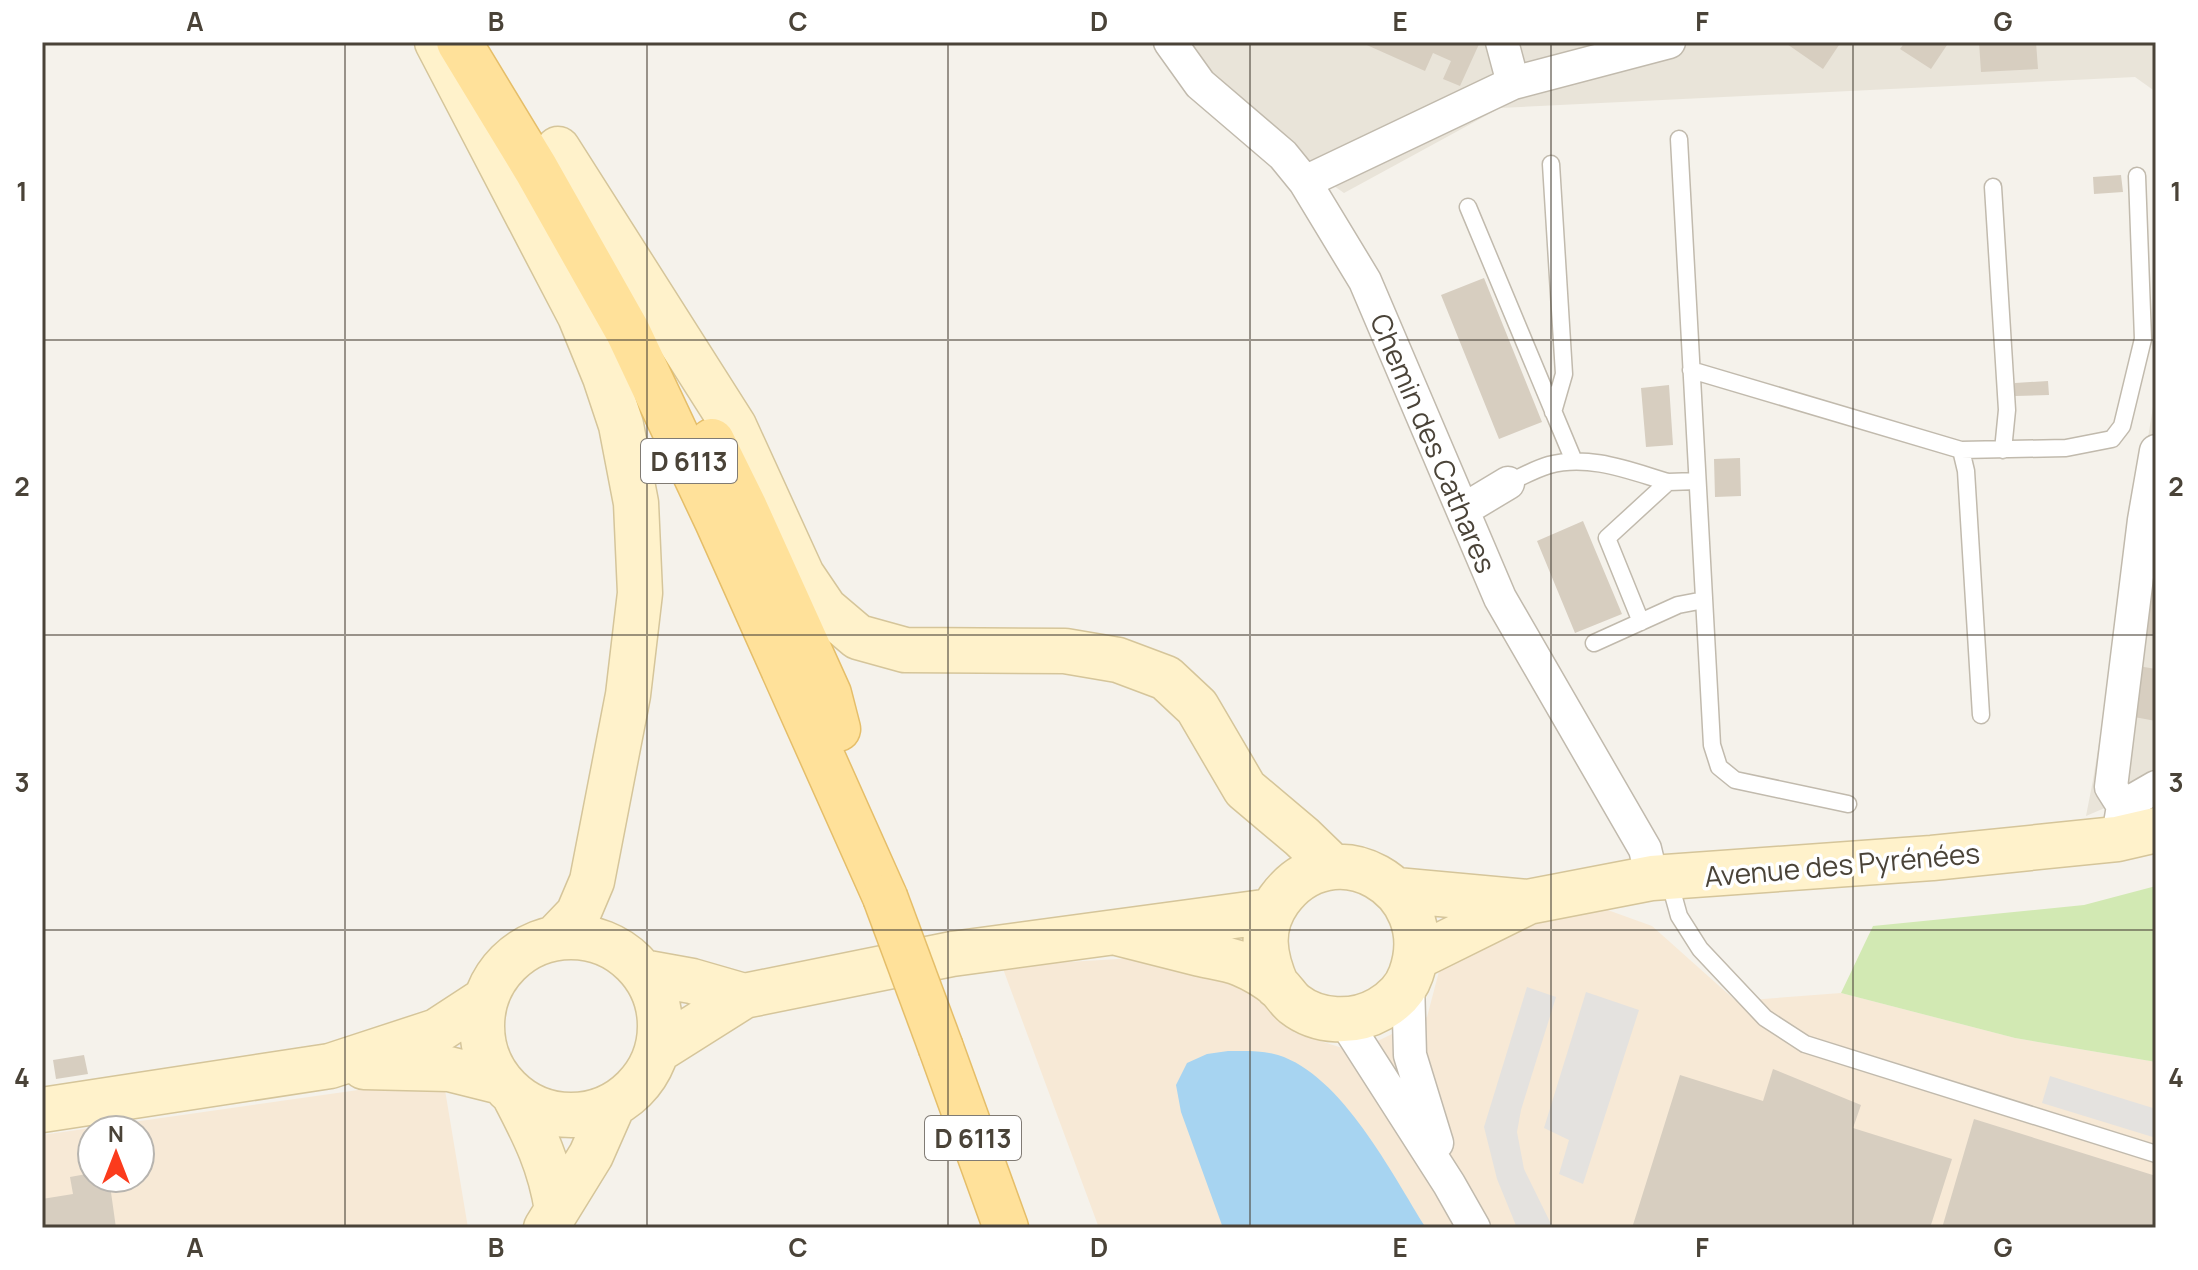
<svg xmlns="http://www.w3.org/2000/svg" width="2198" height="1270" font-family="Manrope,sans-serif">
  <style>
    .residential { fill: #e9e4d9 }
    .commercial { fill: #f7e9d6; fill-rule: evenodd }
    .green { fill: #d2e9b3 }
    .parking { fill: #e4e2df }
    .water { fill: #a7d4f1 }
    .building { fill: #d7cec0 }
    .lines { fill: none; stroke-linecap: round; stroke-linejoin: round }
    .service-casing { stroke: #c1baad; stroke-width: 19 }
    .minor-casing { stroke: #c1baad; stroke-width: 35 }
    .secondary-casing { stroke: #d5c59a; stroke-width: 47 }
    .primary-casing { stroke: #e5be69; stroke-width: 47 }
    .service { stroke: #fff; stroke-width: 16 }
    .minor { stroke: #fff; stroke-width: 32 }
    .secondary { stroke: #fff2cb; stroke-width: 44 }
    .primary { stroke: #ffe19a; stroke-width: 44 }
    .primary-bridge-casing { stroke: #e5be69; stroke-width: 47; stroke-linecap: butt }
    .primary-bridge { stroke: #ffe19a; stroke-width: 44 }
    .grid { fill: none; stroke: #4a4338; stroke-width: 2; stroke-opacity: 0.55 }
    .labels { text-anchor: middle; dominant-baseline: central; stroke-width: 7; stroke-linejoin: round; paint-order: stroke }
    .shield { fill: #fff; stroke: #807b74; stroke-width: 2 }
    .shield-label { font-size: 26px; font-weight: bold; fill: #4a4338 }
    .street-label { font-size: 28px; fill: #4a4338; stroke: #fff }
    .neatline { fill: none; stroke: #4a4338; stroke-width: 3 }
    .grid-label { font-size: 26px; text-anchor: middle; font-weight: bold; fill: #4a4338 }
  </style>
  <rect width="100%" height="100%" fill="#f5f2eb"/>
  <!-- residential -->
  <path class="residential" d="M1177,42H2156V92L2135,77L1500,108L1344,193L1300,162Z
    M2156,388V786L2086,816L2093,780Z"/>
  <!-- commercial -->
  <path class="commercial" d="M1591,904L1652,926L1736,1001L1841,993L2015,1038L2156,1062V1228H1099L1002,966L1150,957L1240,981L1295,1033L1355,1052L1427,1017L1442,960L1487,936Z
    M443,1078L468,1228H42V1135ZM92,1130H140V1178H92Z"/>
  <!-- green -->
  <path class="green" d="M2156,886V1062L2015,1038L1841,993L1873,926L2084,905Z"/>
  <!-- parking -->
  <path class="parking" d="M1527,987L1556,997L1521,1110L1517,1132L1524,1169L1553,1228H1517L1497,1179L1484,1127Z
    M1586,992L1639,1010L1583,1184L1559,1174L1569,1140L1544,1128Z
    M2050,1076L2156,1109V1138L2042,1103Z"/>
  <!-- water -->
  <path class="water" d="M1228,1051C1245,1051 1262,1050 1278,1055C1342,1075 1392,1174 1426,1228H1223L1181,1112L1176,1085L1187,1063L1207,1054Z"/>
  <!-- building -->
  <path class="building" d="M1360,42H1480L1460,86L1443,79L1451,61L1433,53L1425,71Z
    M1784,42H1841L1823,69Z
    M1905,42H1949L1931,69L1900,49Z
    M1979,42H2036L2038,69L1981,72Z
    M2121,175L2123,192L2094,194L2093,177Z
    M1484,278L1542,422L1499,439L1441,295Z
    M2048,381L2049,395L2015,396V383Z
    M1669,385L1673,445L1646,447L1641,388Z
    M1740,458L1741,496L1715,497L1714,459Z
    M1583,521L1622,614L1575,633L1537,541Z
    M2147,573L2156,574V635L2137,633Z
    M2132,665L2156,669V721L2123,715Z
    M84,1055L88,1074L56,1079L53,1060Z
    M1773,1069L1861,1105L1853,1128L1952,1159L1930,1228H1632L1680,1075L1763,1101Z
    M1974,1119L2156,1176V1228H1942Z
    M92,1173V1178H109L116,1228H42V1199L73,1194L70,1177Z"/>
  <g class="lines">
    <!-- service casing -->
    <g class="service-casing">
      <path id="service" d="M1679,139L1712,745L1719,767L1735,780L1848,804
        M1551,164L1564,374L1553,412
        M1993,187L2007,410L2003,450
        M1468,207L1574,461
        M1691,370L1961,450L2066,448L2112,439L2122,426L2143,339L2137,176
        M1961,450L1966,471L1981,715
        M1508,483C1521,477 1535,469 1549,465C1589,454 1630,471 1668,482
        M1641,622L1607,538L1668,482L1697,481
        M1594,643L1678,605L1704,600
        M1669,880L1679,916L1700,949L1765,1018L1805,1044L2156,1154"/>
    </g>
    <!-- minor casing -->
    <g class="minor-casing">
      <path id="minor" d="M1170,42L1200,84L1283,155L1305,182L1365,281L1500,598L1645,849L1652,878
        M1502,42L1513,83
        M1305,182L1513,83L1669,42
        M1463,510L1508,483
        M2123,806L2111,787L2144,520L2156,451
        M2120,824L2123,806L2156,787
        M1408,982L1410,1055L1437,1143
        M1344,1020L1449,1184L1474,1228"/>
    </g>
    <!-- secondary casing -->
    <g class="secondary-casing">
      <path id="secondary" d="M437,42L580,316L605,377L621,425L636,503L640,593L628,695L592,881L578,914L555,938
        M558,149L734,426L802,575L825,609L858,637L905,650L1065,651L1118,660L1166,678L1197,707L1245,789L1302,837L1333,867
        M1396,890L1528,902
        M1117,933C1145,940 1172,947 1200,954C1213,957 1229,959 1241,964C1253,969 1268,978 1278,986C1284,992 1288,999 1294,1004C1318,1023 1354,1024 1380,1009C1394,1001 1406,989 1411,974C1442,887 1332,826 1279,900C1259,928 1264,956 1277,986
        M482 1026a89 89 0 1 1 178 0a89 89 0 1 1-178 0Z
        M1417,957L1528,902L1652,878L1932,858L2117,839L2156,830
        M642,972L692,981L744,996
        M657,1051L744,996L952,954L1271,911
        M364,1067L449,1069L501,1082
        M514,1095C535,1135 550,1165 557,1210
        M42,1110L330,1066L437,1031L486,999
        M546,1228L591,1155L613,1105"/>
    </g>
    <!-- primary casing -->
    <g class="primary-casing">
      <path id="primary" d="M459,42L536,169L628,332L717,521L885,897
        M712,441L745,508L829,694L838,729
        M941,1048L1006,1228"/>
    </g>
    <!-- service -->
    <use href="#service" class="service"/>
    <!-- minor -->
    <use href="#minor" class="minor"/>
    <!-- secondary -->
    <use href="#secondary" class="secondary"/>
    <!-- primary -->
    <use href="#primary" class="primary"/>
    <!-- primary-bridge casing -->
    <g class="primary-bridge-casing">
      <path id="primary-bridge" d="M885,897L941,1048"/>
    </g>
    <!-- primary-bridge -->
    <use href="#primary-bridge" class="primary-bridge"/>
  </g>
  <!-- grid -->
  <path class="grid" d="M345,42V1228M647,42V1228M948,42V1228M1250,42V1228M1551,42V1228M1853,42V1228M42,340H2156M42,635H2156M42,930H2156"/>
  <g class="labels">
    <!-- shield labels -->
    <g class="shield">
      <rect x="641" y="439" width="96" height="44" rx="6"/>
      <rect x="925" y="1116" width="96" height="44" rx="6"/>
    </g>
    <g class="shield-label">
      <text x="689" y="461">D 6113</text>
      <text x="973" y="1138">D 6113</text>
    </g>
    <!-- street labels -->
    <g class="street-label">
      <text transform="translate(1434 443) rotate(67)">Chemin des Cathares</text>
      <text transform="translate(1842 864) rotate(-5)">Avenue des Pyrénées</text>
    </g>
  </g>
  <!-- border -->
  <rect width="2198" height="1270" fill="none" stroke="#ffffff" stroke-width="88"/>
  <!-- north arrow -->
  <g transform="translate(116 1154)"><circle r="38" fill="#ffffff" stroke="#b7b4af" stroke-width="2"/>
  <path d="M0-6L14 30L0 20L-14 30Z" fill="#fb3b1c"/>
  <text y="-12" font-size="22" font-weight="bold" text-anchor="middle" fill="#4a4338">N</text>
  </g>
  <rect x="44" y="44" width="2110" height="1182" class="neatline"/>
  <g class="grid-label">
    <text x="195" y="31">A</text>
    <text x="496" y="31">B</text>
    <text x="798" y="31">C</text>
    <text x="1099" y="31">D</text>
    <text x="1400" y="31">E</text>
    <text x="1702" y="31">F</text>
    <text x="2003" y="31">G</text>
    <text x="22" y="201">1</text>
    <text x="2176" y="201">1</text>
    <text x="22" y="496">2</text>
    <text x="2176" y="496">2</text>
    <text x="22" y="792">3</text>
    <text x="2176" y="792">3</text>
    <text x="22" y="1087">4</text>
    <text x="2176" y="1087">4</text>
    <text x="195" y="1257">A</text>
    <text x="496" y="1257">B</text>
    <text x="798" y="1257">C</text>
    <text x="1099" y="1257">D</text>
    <text x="1400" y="1257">E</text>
    <text x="1702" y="1257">F</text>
    <text x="2003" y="1257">G</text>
  </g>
</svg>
